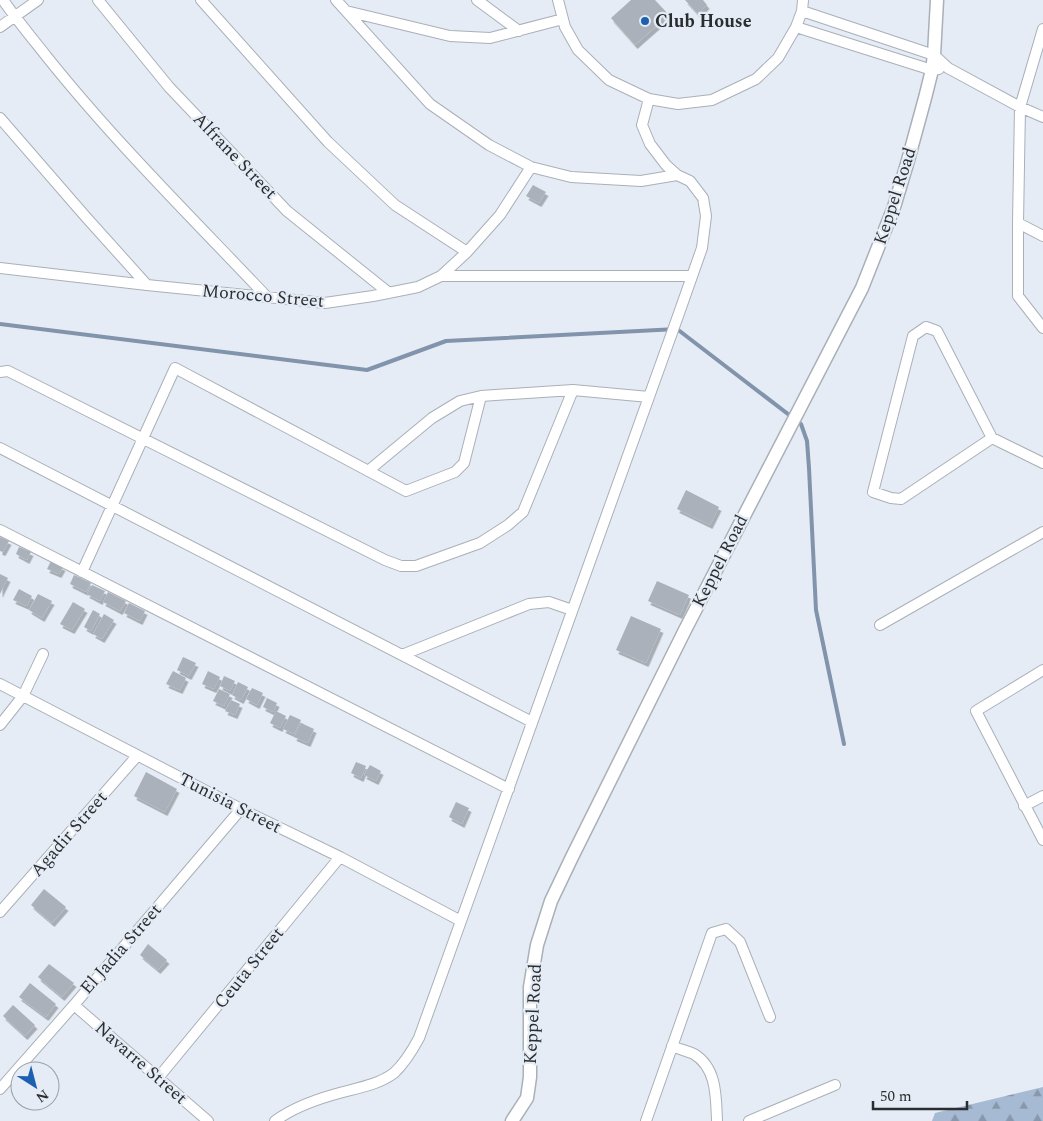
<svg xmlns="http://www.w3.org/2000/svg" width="1043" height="1121" font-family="Spectral,serif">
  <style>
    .forest { fill: url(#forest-firs) }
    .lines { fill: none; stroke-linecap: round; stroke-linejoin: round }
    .stream { stroke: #8294ac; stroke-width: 4 }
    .building { fill: #abb1ba; filter: url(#shadow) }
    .minor-casing { stroke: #aab0b8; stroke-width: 12 }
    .tertiary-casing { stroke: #aab0b8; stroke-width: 15 }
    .minor { stroke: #fff; stroke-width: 10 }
    .tertiary { stroke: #fff; stroke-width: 12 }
    .poi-dot { fill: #1d5fb0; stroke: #e5ecf5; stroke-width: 2 }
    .labels { text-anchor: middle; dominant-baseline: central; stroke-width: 4.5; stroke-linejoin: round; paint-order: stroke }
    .poi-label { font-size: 18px; font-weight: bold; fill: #2b2e31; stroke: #e5ecf5; text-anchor: start }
    .street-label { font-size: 18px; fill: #2b2e31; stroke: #e5ecf5 }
  </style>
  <defs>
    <pattern id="forest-firs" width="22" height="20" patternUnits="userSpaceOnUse" patternTransform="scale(1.25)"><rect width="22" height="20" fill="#a7bad3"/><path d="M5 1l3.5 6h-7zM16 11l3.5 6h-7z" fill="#8898ac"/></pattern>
    <filter id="shadow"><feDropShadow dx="2.5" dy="4" stdDeviation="0" flood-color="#0004"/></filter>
  </defs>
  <rect width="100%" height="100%" fill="#e5ecf5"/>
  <!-- forest -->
  <path class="forest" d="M1043,1087V1121H932L935,1113Z"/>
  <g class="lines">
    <!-- stream -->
    <path class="stream" d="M0,324L367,370L446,341L677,329L801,424L807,441L809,468L816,610L844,744"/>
  </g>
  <!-- building -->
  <path class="building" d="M631,0H655L669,15L635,45L611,18Z
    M685,0H703L707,5L698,14Z
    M533,185L546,192L539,203L526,196Z
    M686,490L719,507L710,525L677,509Z
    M0,537L9,541L3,552L0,551Z
    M19,547L31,552L27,560L16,554Z
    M51,561L63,567L59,574L47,569Z
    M0,574L8,578L0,594Z
    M74,575L91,583L86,592L70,584Z
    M657,581L689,595L680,615L648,601Z
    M92,585L105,591L100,601L87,594Z
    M19,589L32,596L27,606L13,600Z
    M108,592L126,601L120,611L103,602Z
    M38,594L52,601L42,618L29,610Z
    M73,602L85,609L72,630L60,624Z
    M129,603L145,611L140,621L124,613Z
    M93,610L100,614L91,631L84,627Z
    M104,614L114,620L102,639L93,634Z
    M631,616L661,629L646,663L616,650Z
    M183,657L196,663L189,676L177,670Z
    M173,671L186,678L180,690L166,684Z
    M208,671L220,677L214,689L202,684Z
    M224,676L235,681L230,691L220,686Z
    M238,682L248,687L241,700L232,695Z
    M252,688L263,693L257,705L246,699Z
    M219,689L230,694L224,706L213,701Z
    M267,698L277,703L273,712L263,707Z
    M231,700L240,704L235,715L225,711Z
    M276,711L286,716L280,728L270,723Z
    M290,715L301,720L294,734L283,729Z
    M301,723L314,729L308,743L294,737Z
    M356,762L366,766L361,778L351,773Z
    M370,765L381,771L376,781L364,775Z
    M146,772L177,789L165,812L134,796Z
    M456,802L469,808L462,824L449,817Z
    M44,889L66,907L52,923L31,905Z
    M148,944L167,960L158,970L140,955Z
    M49,964L74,983L62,997L38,977Z
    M30,983L56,1004L46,1017L19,997Z
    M13,1005L35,1025L25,1036L3,1016Z"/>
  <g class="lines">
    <!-- minor casing -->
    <g class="minor-casing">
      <path id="minor" d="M3,0C17,20 32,38 47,57C115,142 193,219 268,298
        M98,0L169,87L287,211L389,293
        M201,0L328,142L395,205L467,252
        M336,0L430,104L489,145L531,167L571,177L641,181L677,175
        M477,0L519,31
        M558,0L565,27L578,50L609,80L649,99L678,104L712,100L756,79L778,58L796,27L802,11L803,0
        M346,11L450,36L490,38L563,19
        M802,11L934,55L948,68L1020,107L1043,117
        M0,27L38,0
        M796,27L932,70L939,69
        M1043,29L1020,107L1018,223V296L1043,328
        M0,118L85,216L147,285
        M1018,223L1043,236
        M0,268L147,285L325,303L373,296L418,287L441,276L467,252L500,215L531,167
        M441,276H692
        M0,372L8,371L385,560L401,566H416L480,543L508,525L523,512L573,390
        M992,438L901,499L891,498L873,492L913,336L926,327L937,331L992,438L1043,463
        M0,448L532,722
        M368,471L432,418L460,401L481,396L573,390L649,397
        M0,530L509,789
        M82,572L175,368L406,491L455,472L464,463L481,396
        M880,625L1043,532
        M402,655L529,604L549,602L572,610
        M1043,670L976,711L1043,840
        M0,684L241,809L340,857L461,921
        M0,725L23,696L43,654
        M1024,806L1043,796
        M0,912L137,756
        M74,1005L208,1121
        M672,1046C679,1049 687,1051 694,1054C717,1068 716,1097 717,1121
        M158,1078L340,857
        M0,1089L74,1005L241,809
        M275,1121C295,1106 323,1097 347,1091C363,1087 381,1083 394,1073C405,1063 412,1051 419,1038L678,316L702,248L706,216L703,198L690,181L677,175L666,165L650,144L642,125L649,99
        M646,1121L712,933L726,929L740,942L770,1017
        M749,1121L835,1085"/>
    </g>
    <!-- tertiary casing -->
    <g class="tertiary-casing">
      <path id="tertiary" d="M512,1121L527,1098L530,1077V987L537,945L551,901L572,857L685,630L862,288L894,207L907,164L925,98L932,70L934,55L937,0"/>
    </g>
    <!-- minor -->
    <use href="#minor" class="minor"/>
    <!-- tertiary -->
    <use href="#tertiary" class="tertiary"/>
  </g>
  <!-- markers -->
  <circle class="poi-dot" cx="645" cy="21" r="5"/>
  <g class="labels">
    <!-- poi labels -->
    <g class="poi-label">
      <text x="655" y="21">Club House</text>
    </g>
    <!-- street labels -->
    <g class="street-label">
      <text transform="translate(235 156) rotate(46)">Alfrane Street</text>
      <text transform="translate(895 196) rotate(-72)">Keppel Road</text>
      <text transform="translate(263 296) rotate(5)">Morocco Street</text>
      <text transform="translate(720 561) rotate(-63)">Keppel Road</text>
      <text transform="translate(230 803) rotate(27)">Tunisia Street</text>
      <text transform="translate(69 834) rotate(-49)">Agadir Street</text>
      <text transform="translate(121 949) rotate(-49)">El Jadia Street</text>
      <text transform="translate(249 968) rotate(-51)">Ceuta Street</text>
      <text transform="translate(533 1014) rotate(-87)">Keppel Road</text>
      <text transform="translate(141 1063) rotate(41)">Navarre Street</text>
    </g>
  </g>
  <!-- north arrow -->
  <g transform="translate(35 1086) rotate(144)"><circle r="24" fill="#e5ecf5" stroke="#9ba0a7"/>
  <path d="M0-4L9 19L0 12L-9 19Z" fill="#1d5fb0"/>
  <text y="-8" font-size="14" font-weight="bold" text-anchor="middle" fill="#2b2e31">N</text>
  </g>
  <!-- scale -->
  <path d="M873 1101v8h94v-8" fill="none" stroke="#2b2e31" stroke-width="2.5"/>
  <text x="880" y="1101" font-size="15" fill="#2b2e31" stroke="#e5ecf5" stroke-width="4" paint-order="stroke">50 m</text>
</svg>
